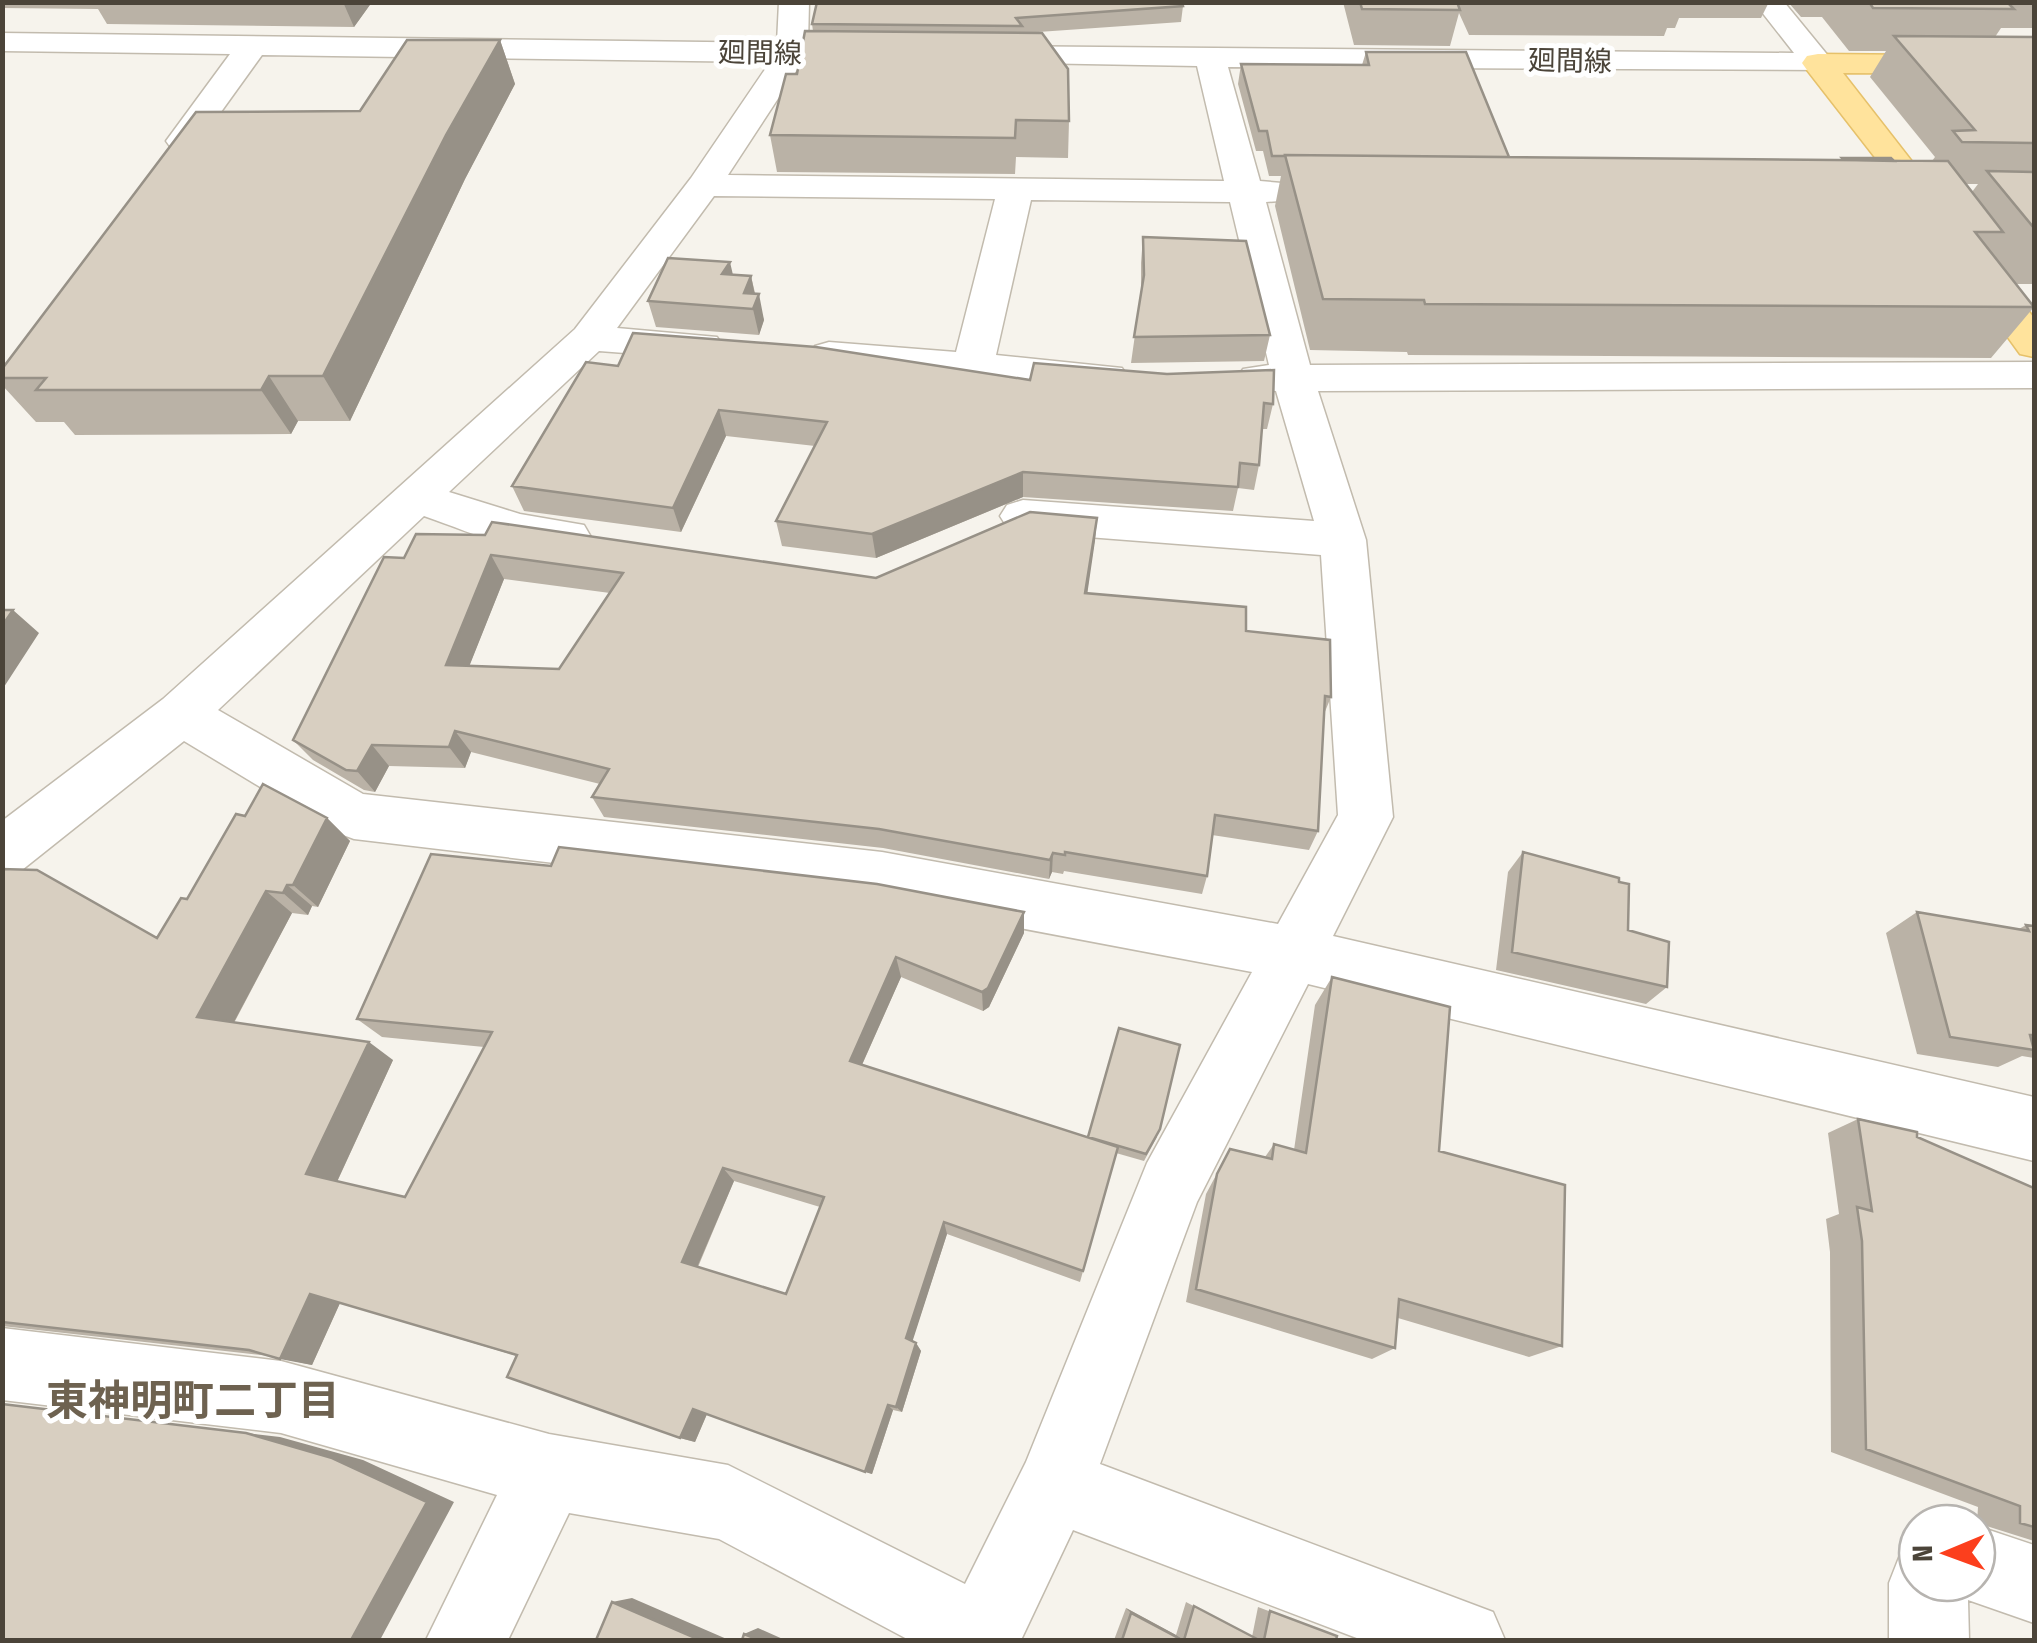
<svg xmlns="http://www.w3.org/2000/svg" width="2037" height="1643" font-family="'Fira Sans Condensed','Noto Sans JP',sans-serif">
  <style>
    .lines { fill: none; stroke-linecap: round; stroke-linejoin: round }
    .minor-casing { stroke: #c2bbae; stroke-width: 3 }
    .major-casing { stroke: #e6c16a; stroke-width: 3 }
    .minor { fill: #fff; fill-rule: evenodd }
    .major { fill: #ffe39c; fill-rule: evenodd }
    .wall { fill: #bab2a6; fill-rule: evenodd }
    .shaded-wall { fill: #979187 }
    .building { fill: #d8cfc1; stroke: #979187; stroke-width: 2.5; fill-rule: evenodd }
    .labels { text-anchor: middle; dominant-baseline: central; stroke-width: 10; stroke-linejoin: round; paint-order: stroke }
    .far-street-label { font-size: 28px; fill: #4b4439; stroke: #fff }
    .near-neighbourhood-label { font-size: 42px; font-weight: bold; fill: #6e6250; stroke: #fff }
  </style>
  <rect width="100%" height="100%" fill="#f6f3ec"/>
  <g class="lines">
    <!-- minor casing -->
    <g class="minor-casing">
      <path id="minor" d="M779,2H809L808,44L886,47L891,54L886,61L875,63L802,62L728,175L1224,181L1197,66L975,62L970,55L975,48L986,46L1794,53L1754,2H1784L1834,63L1829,70L1228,67L1260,181L1294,184L1299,192L1294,200L1266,202L1310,365L2034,362V388L1318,391L1366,540L1393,817L1333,936L2034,1097V1161L1308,984L1197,1202L1100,1464L1493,1612L1505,1640H1362L1073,1530L1021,1640H909L719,1539L569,1513L508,1640H426L497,1495L281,1433L2,1400V1328L281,1361L549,1434L728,1465L965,1584L1026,1462L1147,1163L1252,972L882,902L354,839L335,832L184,741L22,870L2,877V821L163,699L575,329L691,178L770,62L262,55L195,148H171L166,141L230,54L2,51V33L777,43ZM714,196L995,199L956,352L829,342L815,346L809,355L815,364L829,368L1107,390L1122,386L1128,377L1122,368L996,355L1031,200L1230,202L1269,365L1243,369L1237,378L1243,387L1276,391L1314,521L1023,500L1007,505L1000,516L1007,527L1023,532L1321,555L1338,815L1278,924L882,852L363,794L218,710L424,516C471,532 534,563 584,549L591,537L584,525L520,514L449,492L599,351L703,359L717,355L723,346L717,337L617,328Z
        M1977,1526L2034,1545V1623L1968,1600L1969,1640H1889V1583L1900,1555L1917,1548V1583H1977Z"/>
    </g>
    <!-- major casing -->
    <g class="major-casing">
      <path id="major" d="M1818,54L2034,56V74L1843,73L2034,318V357L2020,354L1912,205L1807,70L1802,63L1807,56Z"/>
    </g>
    <!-- minor -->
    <use href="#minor" class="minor"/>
    <!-- major -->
    <use href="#major" class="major"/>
  </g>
  <!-- wall -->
  <path class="wall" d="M2,2H372L354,27L107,24L98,9L2,8Z
    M1343,2H1769L1761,18H1679L1675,28H1667L1664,36L1469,35L1459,13L1450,46L1354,45Z
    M1788,2H2034V28H2001L1995,37H2034V284H2016L2034,307L1991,358L1408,355L1407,352L1310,350L1275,206L1281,176H1269L1263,151H1256L1238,84L1241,64L1362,65L1366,52L1509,157L1841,160L1842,158L1932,161L1935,157L1870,77L1886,51H1849L1822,17H1801ZM1966,184H1978L1972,192Z
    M1183,6L1181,22L1024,33L1069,121L1068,158L1016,157L1015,174L777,172L770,135L797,74L813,31L812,24Z
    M500,40L515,84L465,179L350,421H298L291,434L75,435L64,422H36L2,385V369L360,111Z
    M1143,237L1270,335L1264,361L1131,363L1141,292V263Z
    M733,275L751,276L755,293L764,320L759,335L656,327L648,301Z
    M618,366L1030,380L1273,404L1267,429H1262L1259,465L1254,490L1238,488L1233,511L1023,497L876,558L782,546L776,521L815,446L726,436L681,532L524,511L512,486Z
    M1097,518L1087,593L1246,631L1331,697L1324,714L1318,831L1309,850L1212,835L1207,876L1202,894L1064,871L1063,874L1052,872L1049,879L883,848L604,817L592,797L600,784L471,752L465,768L389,766L375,792L364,790L313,760L293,740L404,558L416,534L876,578ZM504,579L610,593L559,669L469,666Z
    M245,816L327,818L350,841L318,907L312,906L308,915L292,913L234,1023L393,1060L337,1182L405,1197L484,1047L382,1037L357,1019L1024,912V933L989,1007L983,1011L901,977L862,1065L1088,1137H1157L1144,1161L1116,1153L1080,1282L947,1234L912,1341L916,1343L921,1351L902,1412L893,1410L872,1474L707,1414L695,1442L680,1438L517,1356L340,1303L312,1365L270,1356L2,1326V869L157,938L187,899ZM734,1181L820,1207L786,1294L698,1267Z
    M1523,852L1667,987L1646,1004L1496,970L1508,872Z
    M1917,912L2019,929L2026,925L2034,926V1058L2022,1056L1998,1067L1917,1054L1886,933Z
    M1332,977L1439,1151L1562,1346L1529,1357L1398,1318L1395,1348L1372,1359L1186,1302L1206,1194L1230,1149L1265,1157L1274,1144L1294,1150L1315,1005Z
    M1858,1119L1917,1137L2034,1188V1541L1977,1523L1978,1507L1831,1452L1830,1252L1826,1219L1839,1214L1828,1133Z
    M1186,1602L1252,1637L1258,1607L1337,1636L1336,1640H1114L1126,1608L1176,1635Z"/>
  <!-- shaded-wall -->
  <path class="shaded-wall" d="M343,2H372L354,27Z
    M500,40L515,84L465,179L350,421L323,376L446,135Z
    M730,262L736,288L722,274Z
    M751,276L756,300L759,294L764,320L759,335L753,309L744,293Z
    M269,376L298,421L291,434L261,390Z
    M719,410L726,436L681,532L673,508Z
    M1023,472V497L876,558L872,534Z
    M1097,518L1095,541L1084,616L1085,593Z
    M491,555L504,579L461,687L446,665Z
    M13,610L39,633L2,690V626Z
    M455,731L471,752L465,768L449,747Z
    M372,745L389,766L375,792L357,771Z
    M327,818L350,841L318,907L293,885Z
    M1053,853L1052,872L1049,879L1050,860Z
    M287,885L312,906L308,915L283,893Z
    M266,891L292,913L227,1035L197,1017Z
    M1024,912V933L989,1007L983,1011L982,992Z
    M896,957L901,977L856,1078L850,1061Z
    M369,1042L393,1060L334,1188L306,1174Z
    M723,1168L734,1181L695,1272L682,1262Z
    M944,1222L947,1234L911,1346L906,1338Z
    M310,1294L340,1303L312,1365L280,1359Z
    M916,1343L921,1351L902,1412L896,1407Z
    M888,1405L893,1410L872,1474L865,1472Z
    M693,1409L707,1414L695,1442L680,1438Z
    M246,1433L280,1437L363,1460L454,1502L380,1640H351Z
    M632,1598L729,1640H700L612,1602Z
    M1126,1608L1176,1635L1183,1640L1131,1613Z
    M758,1628L785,1640H759L744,1634Z"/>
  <!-- building -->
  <path class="building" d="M817,2H1182L1183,6L1016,18L1022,26L812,24Z
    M1360,2H1457L1460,10L1362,9Z
    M1869,2H2007L2014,9L1873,8Z
    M805,31L1042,33L1068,69L1069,121L1016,120L1015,138L770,135L786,74H797Z
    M1894,36L2034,37V143L1962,142L1953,131L1975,130Z
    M407,40H500L446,135L323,376H269L261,390H36L46,378H2V369L196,112L360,111Z
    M1366,52H1466L1509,157L1285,155V156H1272L1267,131H1259L1241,64L1369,65Z
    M1285,155L1948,161L2003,232H1975L2034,307L1425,304L1424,300L1323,299Z
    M1842,158H1891L1894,161L1844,160Z
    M1987,171L2034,172V228Z
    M1143,237L1246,241L1270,335L1134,337L1144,275Z
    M668,258L730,262L722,274L751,276L744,293L759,294L753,309L648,301Z
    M633,333L816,347L1030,380L1034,363L1167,374L1274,370L1273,404L1264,403L1259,465L1240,463L1238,487L1023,472L872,534L776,521L827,422L719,410L673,508L512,486L586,362L618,366Z
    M1030,512L1097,518L1085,593L1246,607V631L1330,640L1331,697L1325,696L1318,831L1215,815L1207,876L1065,852V855L1053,853L1050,860L879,829L592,797L609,769L455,731L449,747L372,745L357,771L346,770L293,740L384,557L404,558L416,534L485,535L492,522L876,578ZM491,555L623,573L559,669L446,665Z
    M2,610H13L2,626Z
    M263,784L327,818L293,885H287L283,893L266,891L197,1017L369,1042L306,1174L405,1197L492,1032L357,1019L431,854L551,866L559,847L877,884L1024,912L988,988L982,992L896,957L850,1061L1118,1147L1083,1271L944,1222L906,1338L916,1343L896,1407L888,1405L865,1472L693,1409L680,1438L507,1377L517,1355L310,1294L280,1359L249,1350L2,1322V869L37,870L157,938L181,898L187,899L236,814L245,816ZM723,1168L824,1197L786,1294L682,1262Z
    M1523,852L1619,878V882L1629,884L1628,930L1669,942L1667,987L1512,952Z
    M1917,912L2029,931L2026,925L2034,926V1035H2030L2034,1050L1950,1037Z
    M1332,977L1450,1007L1439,1151L1565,1185L1562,1346L1399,1299L1395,1348L1196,1289L1217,1174L1230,1149L1272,1159L1274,1144L1306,1153Z
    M1119,1028L1180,1045L1160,1129L1146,1154L1088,1137Z
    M1858,1119L1917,1132V1137L2034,1188V1527L2020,1523V1506L1866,1449L1862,1241L1857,1207L1872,1211Z
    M2,1404L246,1433L332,1458L427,1502L351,1640H2Z
    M612,1602L700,1640H596Z
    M1194,1606L1259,1640H1184Z
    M1270,1611L1337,1636L1336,1640H1264Z
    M1131,1613L1182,1640H1122Z
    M744,1634L759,1640H742Z"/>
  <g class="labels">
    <!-- far-street labels -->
    <g class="far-street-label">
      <text transform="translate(760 53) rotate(1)">廻間線</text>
      <text transform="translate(1570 61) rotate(1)">廻間線</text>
    </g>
    <!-- near-neighbourhood labels -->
    <g class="near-neighbourhood-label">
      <text x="193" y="1401">東神明町二丁目</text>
    </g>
  </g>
  <!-- border -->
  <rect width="2037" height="1643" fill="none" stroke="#4b4439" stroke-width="10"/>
  <!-- north arrow -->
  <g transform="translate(1947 1553) rotate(269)"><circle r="48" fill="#ffffff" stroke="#b7b4b0" stroke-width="2.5"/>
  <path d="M0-8L18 38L0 25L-18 38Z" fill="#fc3f1d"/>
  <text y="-15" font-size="28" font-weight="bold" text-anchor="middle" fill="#4b4439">N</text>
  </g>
</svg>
